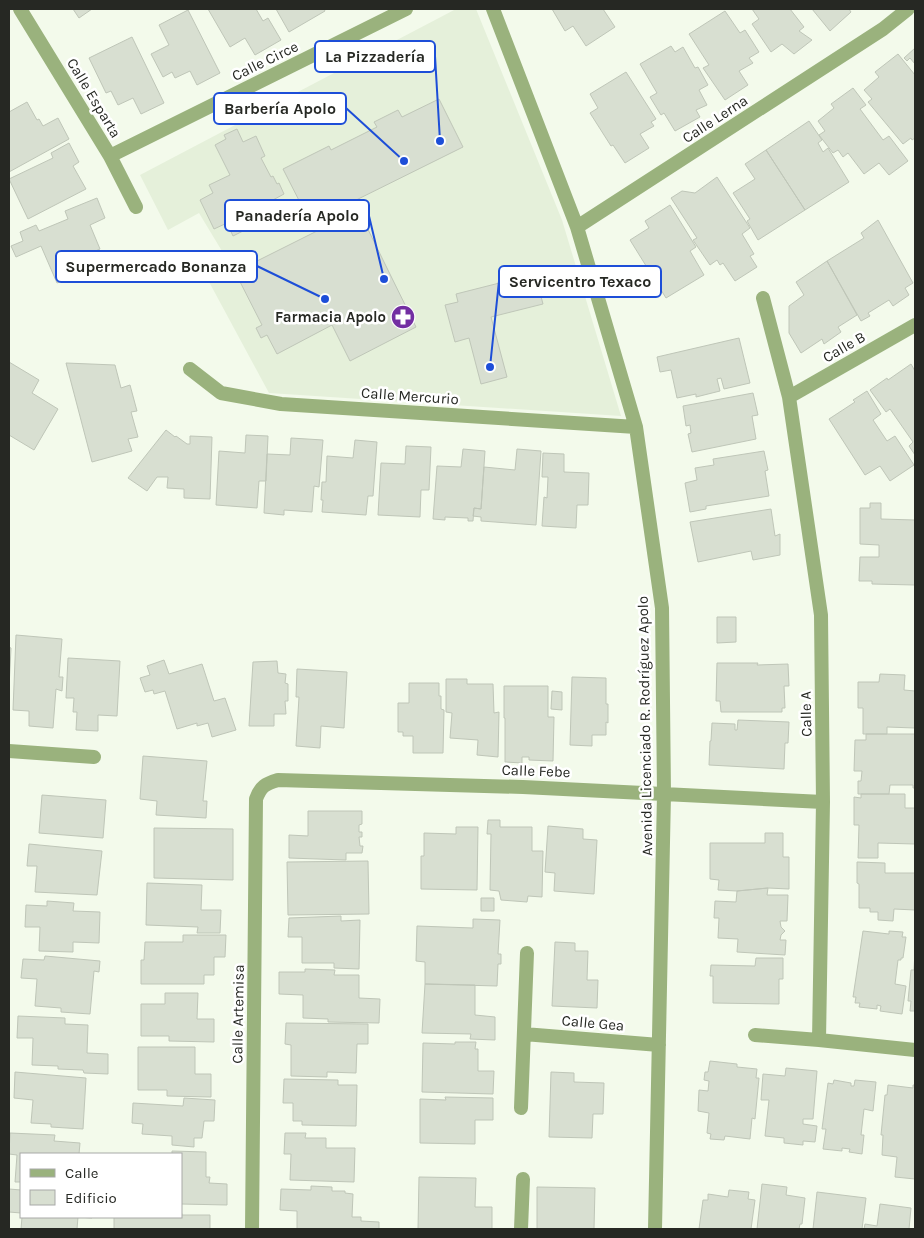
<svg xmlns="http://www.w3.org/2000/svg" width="924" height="1238" font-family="Karla,sans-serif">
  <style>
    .built { fill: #e5f0da }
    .building { fill: #d8dfd1; stroke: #bfc6b8 }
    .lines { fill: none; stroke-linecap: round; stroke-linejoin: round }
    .minor { stroke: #9ab27d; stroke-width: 14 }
    .labels { text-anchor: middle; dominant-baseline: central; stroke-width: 5; stroke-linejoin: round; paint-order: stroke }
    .street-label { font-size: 15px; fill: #262823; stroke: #fff }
    .poi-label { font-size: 15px; font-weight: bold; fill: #262823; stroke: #fff; text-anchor: end }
    .leader { fill: none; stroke: #1d4ed8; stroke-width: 2 }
    .callout-dot { fill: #1d4ed8; stroke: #fff; stroke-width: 2 }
    .callout { fill: #fff; stroke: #1d4ed8; stroke-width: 2 }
    .callout-label { font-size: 16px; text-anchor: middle; font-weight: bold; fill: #262823 }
  </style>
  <rect width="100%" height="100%" fill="#f3faeb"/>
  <!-- built -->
  <path class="built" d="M456,9H476L562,220L621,416L269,393L208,280L231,266L199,213L168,230L140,175Z"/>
  <!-- building -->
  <path class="building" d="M73,9H92L79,18Z
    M208,9H256L263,21L268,18L281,40L255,55L245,38L230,47Z
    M276,9H324L325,11L289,32Z
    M552,9H603L615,27L586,46L573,26L565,31Z
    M752,9H790L804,27L799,31L812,40L794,54L782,44L771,52L752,24L759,19Z
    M812,9H850H849L851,12L830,31Z
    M188,10L220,73L197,85L190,71L175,78L172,72L163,77L151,54L169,45L159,25Z
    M725,11L740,33L745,30L759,52L749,58L753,63L739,71L748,85L725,100L703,68L709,65L689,34Z
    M132,37L164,103L141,114L133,98L118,105L111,91L106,93L89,58Z
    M671,46L675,52L683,47L695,68L698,67L708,85L699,90L707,105L696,110L700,117L675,131L664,113L661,115L650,97L657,93L640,64Z
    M915,48V64L910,58L907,61L904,58Z
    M898,54L915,75V138L912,140L911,138L903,144L868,102L872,99L864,90L879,77L875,72Z
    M626,72L656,119L651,122L654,126L640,134L649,148L625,163L613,145L611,146L590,113L598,108L590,94Z
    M853,88L866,105L860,109L883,140L889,136L908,161L889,175L879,163L864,174L848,153L843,157L838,150L833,153L819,135L825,131L818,121L834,108L831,104Z
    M439,99L463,147L332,212L329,207L308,218L283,169L329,146L331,150L377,127L374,122L398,110L402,117Z
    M27,102L37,120L39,119L43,126L58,118L69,139L9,172V112Z
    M809,121L822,140L818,143L823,152L828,148L849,182L805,210L766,150Z
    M237,129L243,142L256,136L265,156L261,158L271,177L273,176L277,184L279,183L284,194L271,201L278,214L266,220L264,215L243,225L245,230L233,236L227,223L214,229L200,200L213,193L209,185L230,175L215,145L226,139L224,135Z
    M69,143L79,162L73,166L86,189L28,219L9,179L53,158L51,153Z
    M766,150L805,210L758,240L747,221L750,219L733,193L755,179L745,164Z
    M717,177L750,228L742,234L754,254L750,256L757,267L735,281L723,263L720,265L717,260L710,265L693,240L697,238L671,198L682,191L695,193Z
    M97,198L105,218L90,225L100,249L79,258L85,271L57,283L41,246L16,257L11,246L23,241L20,232L36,225L39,231L68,219L65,211Z
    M354,201L416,327L350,361L332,325L277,354L267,335L261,338L256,328L262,325L235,272L337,221L332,212Z
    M670,205L696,247L690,251L704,275L666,298L630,240L649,228L645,221Z
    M878,220L913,283L905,288L909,295L893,306L889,300L868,313L870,316L861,321L827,261L864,238L861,233Z
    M827,261L857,315L838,327L841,332L824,344L822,339L801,353L789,333V306L804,295L796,282Z
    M535,274L543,304L491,317L507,377L481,384L469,338L455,342L445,305L458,302L456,294Z
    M739,338L750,383L724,389L721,378L717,379L720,391L696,397V394L677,398L671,370L660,372L657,357Z
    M9,362L39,380L32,393L58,409L34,450L9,435Z
    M66,363L115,365L121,388L130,385L137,411L131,412L138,437L128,439L132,451L92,462Z
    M911,364L915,371V455L909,446L913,442L890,409L886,412L870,390L887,378L888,380Z
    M867,391L881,414L873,420L887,441L895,436L914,465L890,481L880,466L865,475L829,419L855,402L853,400Z
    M753,393L758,415L752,416L756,439L692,452L688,434L691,433L690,425L686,426L683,406Z
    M166,430L175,437L176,436L187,444H190V436L212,437L210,499L184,498V489L167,488L168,477H157L147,491L128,478Z
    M246,435L268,436L266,481H259L257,508L216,505L219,451L245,453Z
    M291,438L323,440L319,487L314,486L312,512L284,510V515L264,513L267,454L290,455Z
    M355,440L377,442L373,496H368L366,515L322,512L323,500H321L322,482H326L327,456L353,458Z
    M406,446L431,447L429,490H421L420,517L378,515L381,463L405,464Z
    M463,449L485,451L481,509L474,508L473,521H468V518L445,517V520L433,519L437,466L461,467Z
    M517,449L541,451L536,525L481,521V517L473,516L474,508L481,509L484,467L515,470Z
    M764,451L768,470L765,471L769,496L706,506V509L690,512L685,483L697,480L695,468L714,465L713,459Z
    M543,453L564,454V472L589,473L588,505H577L576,528L542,526L544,497L547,498L548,477H542Z
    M870,503H881V519L915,520V585L872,584V581H859L860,557H879V545L860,544V508H870Z
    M771,509L775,536L780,534V555L753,560L751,551L698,562L690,522Z
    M717,617H736V642L717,643Z
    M16,635L62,639L59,677H63L62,691L56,689L53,728L29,726V711L13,710Z
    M9,647L11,648L9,688Z
    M68,658L120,661L117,716L98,715V731L76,730L77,712H73L74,698H66Z
    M164,660L169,674L202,664L214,701L225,698L236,730L212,737L208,723L197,726V723L177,729L165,691L154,694L153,690L145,692L140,678L150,675L147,666Z
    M277,661L278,673L286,674L285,683L288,684V701H285L286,714H274V726H249L253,662Z
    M717,663H758L757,665L788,664L789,686H784L785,708H782V712H721L720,701H716Z
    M297,669L347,672L344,728L321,726L320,748L296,746L299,697H296Z
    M880,674L905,675L904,690L915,691V728L887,727V734H863V708H858V682H879Z
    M572,677L606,678V704H608V723L606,722V735H592V746L570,745Z
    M446,679H467V684H493L494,713L499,712L498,757L477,755L478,740L450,738L452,713L446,712Z
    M409,683H439V696H441V709L444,710L443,753H413V736H403V732H398V703H409Z
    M504,686H548V717H554L553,761L529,760V757H522V763L505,762V718H504Z
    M552,691L562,692V710L551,709Z
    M738,720L789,722L788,743H785L784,769L709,765L710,741H711L712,723L735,724V730H737Z
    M866,734H915V788H913V785H890L889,794H858V781H861L862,771H854L855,740H866Z
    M143,756L207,761L203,801H207L206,818L156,815L157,801L140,799Z
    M861,794H905V808H915V844L878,843V858H858L859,825H854V797L861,798Z
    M42,795L106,800L103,838L39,833Z
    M308,811H362V824L359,825V832H362V837H359L360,846H363L362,853H346V860L289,858V835L308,836Z
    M488,820H500V827H532V851H543L542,897L528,896L527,902L501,900L499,891L490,890L491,834H487Z
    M548,826L583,829V839L597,840L594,894L554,891L555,873L545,872Z
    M456,827H478L477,890L421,889V856H424V833L456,834Z
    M154,828L233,829V880L154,878Z
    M765,833H783V857H789V889L768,888L737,891L718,890L719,880L710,879V843H765Z
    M29,844L102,851L97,895L35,892L37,866H27Z
    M368,861L369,914L288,915L287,862Z
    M857,862L885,863V873H915V910L894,909L893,921L878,920V912H870V908H859V884L857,883Z
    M147,883L202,885L201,910H221L220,933H197L198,927L146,925Z
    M768,888L767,895H788L787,921H780L781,927L785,931L781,935L780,940H786L785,955L737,952L738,939L718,938L719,918H714L715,901L736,902L737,891Z
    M481,898H494V911H481Z
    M47,901L74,903L73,911L100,912L99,943L73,942V952L39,951L40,927H25L26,905L47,906Z
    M341,916V921L360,920L359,969L334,968V963H302V937H288L289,918Z
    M473,919L500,920L498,954H501V964H498L497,986L425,984V962L416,961L417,926L473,928Z
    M863,931L889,934V931L903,932L902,937H906L903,958H901V960H898L895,984L906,986L902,1014L880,1011L881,1006L877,1005V1009L859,1007L860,1003H855L856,997H853Z
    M183,935H226L225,957H214V975H204V984H141V960H144L145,942H183Z
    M555,942L575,943V951H588L587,980H598L597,1008L552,1006Z
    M915,951V1011H910L911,1001H908L911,970H914Z
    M45,956L100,961L99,972L94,971L90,1014L61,1012V1008L35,1006L37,979L21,978L23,959L44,960Z
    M756,958H783V979H779V1004L713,1003V976H710L711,965L755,966Z
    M305,969L335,970L334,975H359V998L380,999L379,1023L328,1022V1019L303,1018V995L279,994V972H305Z
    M425,984L475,985V1015L495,1017V1040L470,1039L471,1034L422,1033Z
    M165,993H198L197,1019H214V1042L169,1041V1036H141V1004H165Z
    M18,1016L65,1018V1024L88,1025L87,1053L108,1054V1074L84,1073L83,1070L58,1069V1066L32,1065L33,1038H17Z
    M286,1023L368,1024V1044H357L356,1073L327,1072V1077L291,1076V1045L285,1044Z
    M455,1042H476L475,1049H478V1071H494L493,1094L422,1092L423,1043L455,1044Z
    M138,1047H195V1074H211V1097L167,1096V1090H138Z
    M710,1061L737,1064V1067L757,1069L756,1078H759L755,1119L752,1118L750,1139L725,1136L724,1140L710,1139L711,1134L707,1133L709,1113L698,1111L699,1090L708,1091L709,1081L704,1080L705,1072H708Z
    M786,1068L817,1071L813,1119H803V1124L817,1126L815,1142L803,1141V1145L784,1143V1138L765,1136L769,1100H761L763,1074L785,1076Z
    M15,1072L86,1078L83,1129L51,1127V1124L31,1123L33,1100L14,1098Z
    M551,1072L574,1073V1082L604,1083L603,1114H593L592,1138L549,1137Z
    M284,1079L338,1080V1085H357L356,1126L302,1125V1121H293V1103H283Z
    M834,1080L851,1083V1086H854L855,1080L876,1082L873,1111L864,1109L861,1135H864L862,1154L849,1152L850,1149L842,1148V1151L823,1149L826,1129H822L828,1083L833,1084Z
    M888,1085L913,1088V1085H915V1179L895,1177L897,1157L882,1155L883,1135H881L885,1095H887Z
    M445,1097L493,1098V1120H475V1144L420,1143V1099L446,1100Z
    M184,1098L215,1100L214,1121H204L202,1138H194V1147L172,1145V1136L142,1134L143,1124L132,1123L133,1103L183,1106Z
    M10,1133L55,1135L54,1141L80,1143L79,1154H21V1182H15L17,1155L9,1154Z
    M285,1133H306L305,1138H326V1148H355L354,1182L290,1180L291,1154H284Z
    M172,1151L206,1152V1177H210L209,1183L227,1184V1205L181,1204V1154H172Z
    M419,1177L476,1178L475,1207H492V1229H418Z
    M762,1184L787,1187L786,1195L805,1198L802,1224H800L799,1229H757Z
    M311,1186L332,1187V1191H345V1193L353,1194L352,1217H361V1221L379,1222V1229H297V1211L280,1210L281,1189L311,1190Z
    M537,1187L595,1188L594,1229H537Z
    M9,1189L21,1190V1213L9,1212Z
    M729,1190L749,1192L748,1199L755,1200L751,1229H699L703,1200H708V1194L728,1197Z
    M817,1192L866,1198L862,1229H813Z
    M880,1204L911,1208L909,1229H864L865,1224L877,1226Z
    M181,1210L182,1215H210V1229H114V1217H181Z
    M22,1217H92V1218L78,1217L77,1229H21Z"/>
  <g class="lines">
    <!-- minor -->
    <path class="minor" d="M20,9L110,156L136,207
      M493,9L577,227L636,427L662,608L664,794L655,1229
      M110,156L406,9
      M577,227L883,29L908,9
      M763,298L789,397L821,615L823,802L819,1040
      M190,369L221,393L281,404L636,427
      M789,397L915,325
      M9,751L94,757
      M524,1034L659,1045
      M755,1035L819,1040L915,1050
      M521,1108L527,953
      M252,1229L256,799C261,786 265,784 278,780L523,787L823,802
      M521,1229L523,1179"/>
  </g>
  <!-- icons -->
  <defs>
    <g id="pharmacy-disc" transform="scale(1.25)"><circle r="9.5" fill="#732ea2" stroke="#fff"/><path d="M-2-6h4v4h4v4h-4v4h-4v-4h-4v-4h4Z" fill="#fff"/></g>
  </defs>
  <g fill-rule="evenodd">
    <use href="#pharmacy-disc" x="403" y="317"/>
  </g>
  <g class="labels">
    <!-- street labels -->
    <g class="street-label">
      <text transform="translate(265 61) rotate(-26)">Calle Circe</text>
      <text transform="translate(94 98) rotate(59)">Calle Esparta</text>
      <text transform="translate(715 119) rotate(-33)">Calle Lerna</text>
      <text transform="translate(844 347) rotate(-30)">Calle B</text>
      <text transform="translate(410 396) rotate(4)">Calle Mercurio</text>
      <text transform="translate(806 714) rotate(-91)">Calle A</text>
      <text transform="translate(645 726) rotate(-91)">Avenida Licenciado R. Rodríguez Apolo</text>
      <text transform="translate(536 771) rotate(2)">Calle Febe</text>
      <text transform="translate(238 1014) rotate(-89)">Calle Artemisa</text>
      <text transform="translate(593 1023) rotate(5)">Calle Gea</text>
    </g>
    <!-- poi labels -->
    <g class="poi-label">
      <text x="386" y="317">Farmacia Apolo</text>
    </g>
  </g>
  <!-- callouts -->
  <path class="leader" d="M440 141L435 56M404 161L346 108M384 279L369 216M325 299L257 266M490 367L499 281"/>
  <g class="callout-dot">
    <circle cx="440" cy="141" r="5"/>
    <circle cx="404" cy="161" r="5"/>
    <circle cx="384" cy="279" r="5"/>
    <circle cx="325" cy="299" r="5"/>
    <circle cx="490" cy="367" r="5"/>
  </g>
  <g class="callout">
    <rect x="315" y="41" width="120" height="31" rx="5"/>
    <rect x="214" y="93" width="132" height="31" rx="5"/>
    <rect x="225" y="200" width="144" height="31" rx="5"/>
    <rect x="56" y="251" width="201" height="31" rx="5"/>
    <rect x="499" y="266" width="162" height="31" rx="5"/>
  </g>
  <g class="callout-label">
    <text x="375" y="62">La Pizzadería</text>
    <text x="280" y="114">Barbería Apolo</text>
    <text x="297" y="221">Panadería Apolo</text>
    <text x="156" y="272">Supermercado Bonanza</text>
    <text x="580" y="287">Servicentro Texaco</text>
  </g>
  <!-- border -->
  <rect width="924" height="1238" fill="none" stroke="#262823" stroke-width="20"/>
  <!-- legend -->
  <rect x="20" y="1153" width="162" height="65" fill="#ffffff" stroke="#a8a9a7"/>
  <rect x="30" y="1169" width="25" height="8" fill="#9ab27d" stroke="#a8a9a7"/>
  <text x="65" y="1178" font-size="15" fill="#262823">Calle</text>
  <rect x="30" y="1190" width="25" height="15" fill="#d8dfd1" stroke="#a8a9a7"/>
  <text x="65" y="1203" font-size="15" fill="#262823">Edificio</text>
</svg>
